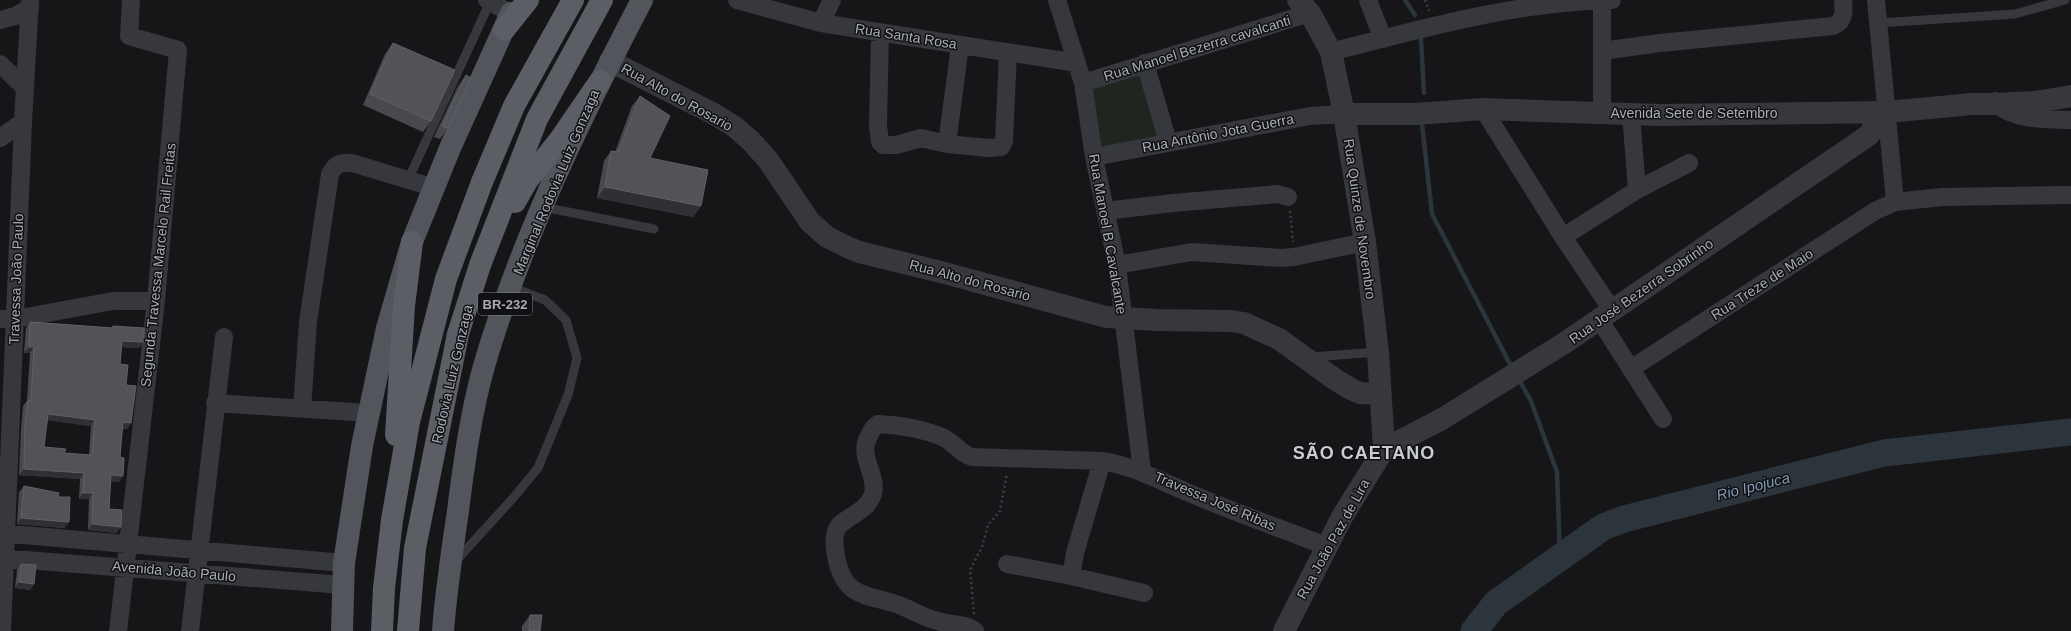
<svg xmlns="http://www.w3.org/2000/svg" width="2071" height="631" font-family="Helvetica,sans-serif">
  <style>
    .green { fill: #1e261f }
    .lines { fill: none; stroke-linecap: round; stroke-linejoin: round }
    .stream { stroke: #2c353c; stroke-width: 4.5 }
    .river { stroke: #2c353c; stroke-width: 27 }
    .path { stroke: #3d3f44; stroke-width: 2.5; stroke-dasharray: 2 3; stroke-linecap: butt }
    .service { stroke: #37383d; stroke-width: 9 }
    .minor { stroke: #37383d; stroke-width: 18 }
    .tertiary { stroke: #37383d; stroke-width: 22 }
    .primary { stroke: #53555c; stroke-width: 22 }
    .trunk { stroke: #5b5e65; stroke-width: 22 }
    .wall { fill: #47494d; fill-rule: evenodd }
    .shaded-wall { fill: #2f3033 }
    .building { fill: #525359; stroke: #5f6168; fill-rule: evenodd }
    .labels { text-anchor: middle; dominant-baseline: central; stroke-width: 3; stroke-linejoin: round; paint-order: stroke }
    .shield { fill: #111113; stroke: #7b7e86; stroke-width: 1 }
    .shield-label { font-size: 13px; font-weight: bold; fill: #a8adb8 }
    .street-label { font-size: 14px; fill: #a8adb8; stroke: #111113 }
    .water-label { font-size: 15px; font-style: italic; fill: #7f9bb3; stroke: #111113 }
    .district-label { font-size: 18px; font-weight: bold; letter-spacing: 1px; fill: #c9ccd4; stroke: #111113 }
  </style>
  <rect width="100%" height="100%" fill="#161618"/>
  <!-- green -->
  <path class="green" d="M1141,69L1162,141L1097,152L1086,86Z"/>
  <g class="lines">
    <!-- stream -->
    <path class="stream" d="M1405,0L1415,15
      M1421,39L1424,93
      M1422,124L1432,214L1512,368
      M1518,378L1531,401L1557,472L1560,558"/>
    <!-- river -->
    <path class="river" d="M1474,631L1496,603L1603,527L1624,519L1884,453L2071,432"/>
    <!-- path -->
    <path class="path" d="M1425,0L1429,11
      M1290,211L1293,242
      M974,614L970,570L982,547L988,525L1000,511L1007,473"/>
    <!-- service -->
    <path class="service" d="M1879,23L2015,14L2065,0
      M408,180L490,2
      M543,207L654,229
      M1311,357L1378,352
      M455,562L514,497L538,468L568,395L577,358L566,320L545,300L511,287"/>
    <!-- minor -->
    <path class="minor" d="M487,0L511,14
      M737,0L821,23L1077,63
      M1057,0L1083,83L1094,157L1117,265L1142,471
      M1368,0L1383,39
      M1602,0V113
      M1876,0L1895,202
      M0,20L15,16L30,8
      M821,23L832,0
      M880,32L878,125L880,142L883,145H896L921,138L947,144L989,148L1001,147L1004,141L1008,52
      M1602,51L1660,43L1833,26C1845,21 1844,12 1843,0
      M1331,52C1424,28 1516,2 1612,0
      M1145,63L1168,142
      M0,64L25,88
      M1083,83L1310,13
      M1995,101L1996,104C2017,121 2045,119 2071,120
      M1483,109L1563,237L1612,310
      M1631,114L1637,190
      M0,138L23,122
      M947,144L960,45
      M1094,157L1310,116L1344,114
      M1105,211L1173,203L1278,194L1288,197
      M1563,237L1637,190L1689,163
      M1117,265L1192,252L1281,258L1294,257L1365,242
      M0,319H15L113,301H156
      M1599,319L1663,419
      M1632,368L1875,211L1895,202L1942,197L2071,195
      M215,403L368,413
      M302,409L308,322L330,174C336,163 341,162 352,163L435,188
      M0,533L344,563
      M0,558L343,585
      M1007,564L1071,576L1144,593
      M1071,576L1075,553L1102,461
      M2,631L23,122L30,0
      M118,631L156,301L178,50L129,36L131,0
      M190,631L224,337
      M975,631C965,623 950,625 938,621C924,618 912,610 899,605C868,594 846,599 837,561C835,552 833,540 836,531C839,518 867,514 873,494C878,474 857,456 869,436C871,431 873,427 878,424C898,425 923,429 942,437C954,442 959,453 972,457L1102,461C1133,466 1158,480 1187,492C1233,512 1280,528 1326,546"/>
    <!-- tertiary -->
    <path class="tertiary" d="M1298,0L1310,13L1331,52L1344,114L1365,242L1378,352L1384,449
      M610,61L714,114L735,127L751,141L768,160L810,222L827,237L845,246L859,252L941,272L1106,317L1158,320L1231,321L1244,323L1279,339L1336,380L1351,389L1360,393L1380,394
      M1344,114H1416L1483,109L1659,115L1887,112L1972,104H1996L2035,102L2071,96
      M1384,449L1442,419L1563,344L1869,135L1873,129L1874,112
      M1284,631L1342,517L1384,449"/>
    <!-- primary -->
    <path class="primary" d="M342,631L344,563L362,446L387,328L412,242L450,148L511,13
      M443,631C446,591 452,551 458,511C464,463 471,412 484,366C521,239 581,117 642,0"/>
    <!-- trunk -->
    <path class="trunk" d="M504,30L528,0
      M515,202L527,181L561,138L600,81
      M396,435L404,306L412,242
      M382,631L384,588L392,520L409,422L446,279L482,182L514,106L573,0
      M408,631L415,548L458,334L480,265L537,119L602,0"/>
  </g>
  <!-- wall -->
  <path class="wall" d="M393,43L431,121L423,132L363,105L385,54Z
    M466,75L448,128L440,139L434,137L458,86Z
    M640,96L650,158L701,206L693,217L597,198L604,161L611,151L615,152L632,106Z
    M30,322L112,328L113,326L139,348L121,347L120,364L126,385L131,423L127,429H122L120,457L123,476L119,482L111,481L109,509L121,527L116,533L88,530L89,499H79L80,479L19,475L21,429L23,406L27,401L30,353H24L26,328ZM47,420L91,426L89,455L64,453L44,447Z
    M24,486L58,497L69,522L64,528L17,524L19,492Z
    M21,564L34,584L30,590L15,588L17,570Z
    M530,615L540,631H522V626Z"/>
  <!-- shaded-wall -->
  <path class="shaded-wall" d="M605,187L701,206L693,217L597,198Z
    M122,341L144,342L139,348L118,347Z
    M29,347H34L30,353H24Z
    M48,414L95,420L91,426L44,420Z
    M123,422L131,423L127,429L119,428Z
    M24,469L84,473L80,479L19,475Z
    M111,475L123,476L119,482L107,481Z
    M83,493H93L89,499H79Z
    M21,518L69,522L64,528L17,524Z
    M92,524L121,527L116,533L88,530Z
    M19,582L34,584L30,590L15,588Z"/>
  <!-- building -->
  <path class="building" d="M393,43L455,70L431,121L370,94Z
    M466,75L471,78L448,128L442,126Z
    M640,96L670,116L650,158L708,170L701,206L605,187L611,151L618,152Z
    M30,322L113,328V326L144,328V342L122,341L120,364L128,365L126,385L136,386L131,423L123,422L120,457L124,458L123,476L111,475L109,509L122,510L121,527L92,524L93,493H83L84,473L24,469L25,423L28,400L31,401L34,347H29ZM48,414L95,420L92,455L64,453L66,449L44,447Z
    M24,486L59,493L58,497H70L69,522L21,518Z
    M21,564L36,565L34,584L19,582Z
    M530,615H542L540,631H529Z"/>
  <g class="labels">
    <!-- shield labels -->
    <rect class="shield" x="478" y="293" width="54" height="22" rx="3"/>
    <g class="shield-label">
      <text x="505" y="304">BR-232</text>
    </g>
    <!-- street labels -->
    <g class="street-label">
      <text transform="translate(906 36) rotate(9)">Rua Santa Rosa</text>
      <text transform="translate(1197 48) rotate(-17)">Rua Manoel Bezerra cavalcanti</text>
      <text transform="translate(677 97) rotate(29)">Rua Alto do Rosario</text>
      <text x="1694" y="113">Avenida Sete de Setembro</text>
      <text transform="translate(1218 133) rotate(-11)">Rua Antônio Jota Guerra</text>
      <text transform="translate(556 182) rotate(-67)">Marginal Rodovia Luiz Gonzaga</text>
      <text transform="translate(1360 219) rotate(82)">Rua Quinze de Novembro</text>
      <text transform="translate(1108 234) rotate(80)">Rua Manoel B Cavalcante</text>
      <text transform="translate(158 265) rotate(-84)">Segunda Travessa Marcelo Rail Freitas</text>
      <text transform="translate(16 279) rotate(-88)">Travessa João Paulo</text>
      <text transform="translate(970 280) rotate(15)">Rua Alto do Rosario</text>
      <text transform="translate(1762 284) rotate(-33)">Rua Treze de Maio</text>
      <text transform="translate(1641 291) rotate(-35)">Rua José Bezerra Sobrinho</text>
      <text transform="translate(452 374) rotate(-77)">Rodovia Luiz Gonzaga</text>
      <text transform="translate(1215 501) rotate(23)">Travessa José Ribas</text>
      <text transform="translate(1333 539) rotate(-61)">Rua João Paz de Lira</text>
      <text transform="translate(174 571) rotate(5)">Avenida João Paulo</text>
    </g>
    <!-- water labels -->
    <g class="water-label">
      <text transform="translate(1753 486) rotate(-14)">Rio Ipojuca</text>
    </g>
    <!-- district labels -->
    <g class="district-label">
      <text x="1364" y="453">SÃO CAETANO</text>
    </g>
  </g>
</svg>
